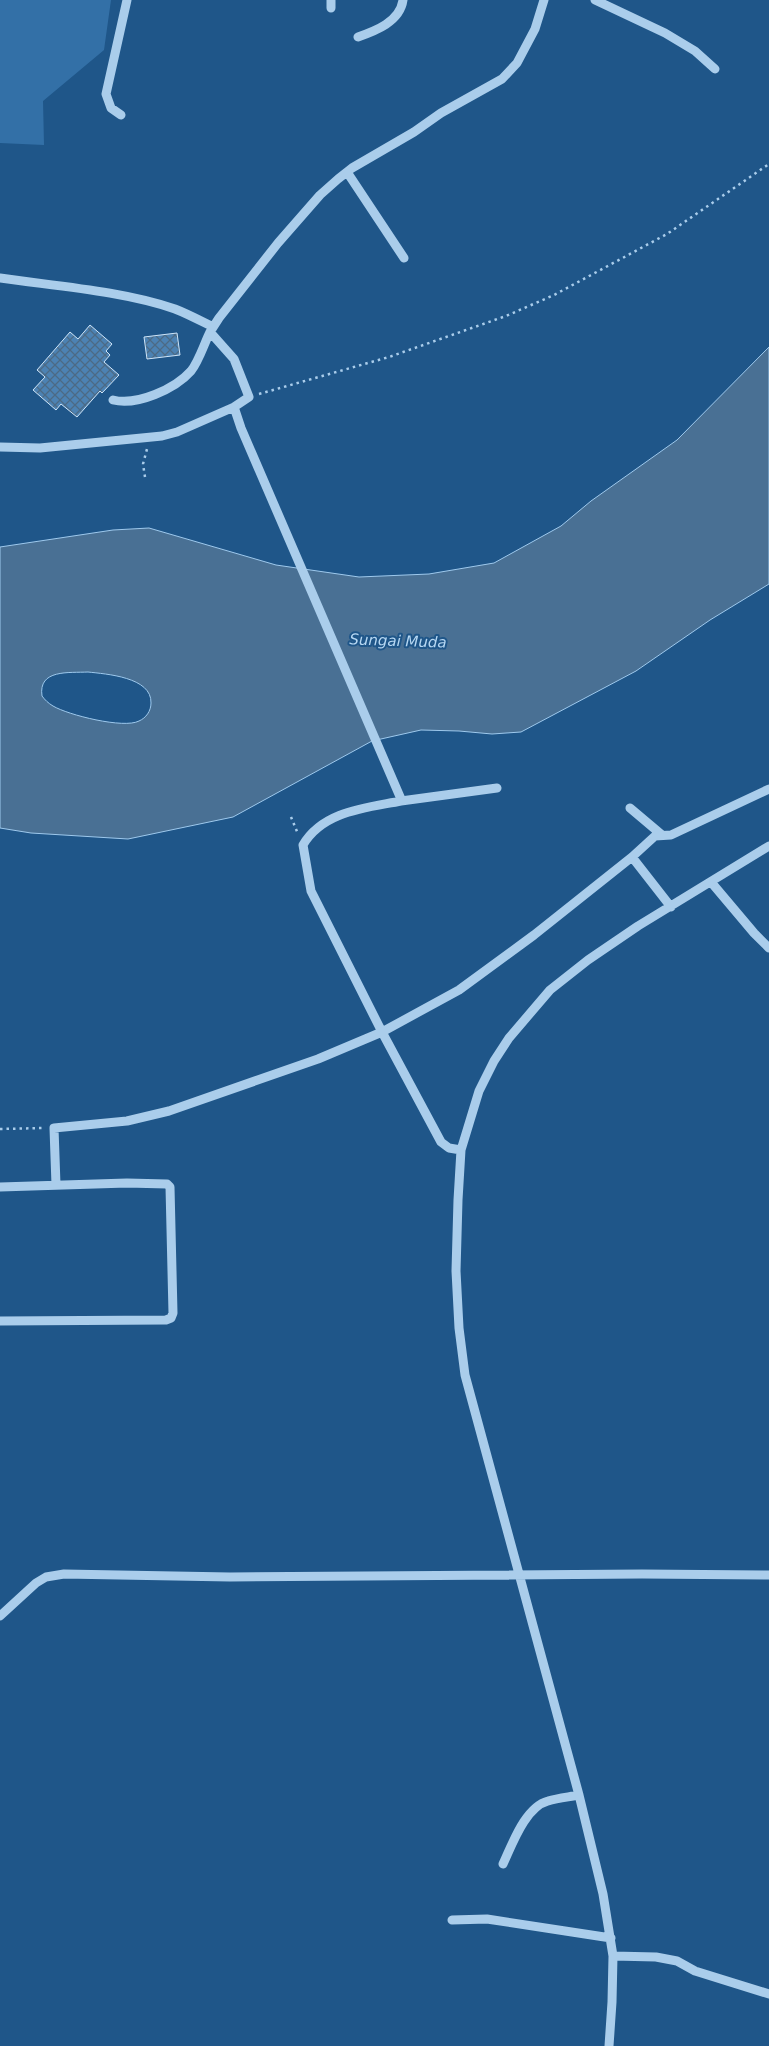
<svg xmlns="http://www.w3.org/2000/svg" width="769" height="2046" font-family="'DejaVu Sans',sans-serif">
  <style>
    .pitch { fill: #3370a7 }
    .water { fill: #497094; stroke: #9ec9ed; fill-rule: evenodd }
    .building { fill: url(#building-cross-hatch); stroke: #cfe5f8 }
    .lines { fill: none; stroke-linecap: round; stroke-linejoin: round }
    .path { stroke: #aacdeb; stroke-width: 2.5; stroke-dasharray: 2.5 4; stroke-linecap: butt }
    .minor { stroke: #aacdeb; stroke-width: 9 }
    .labels { text-anchor: middle; dominant-baseline: central; stroke-width: 4; stroke-linejoin: round; paint-order: stroke }
    .water-label { font-size: 15px; font-style: italic; fill: #b6d7f2; stroke: #1f5689 }
  </style>
  <defs>
    <pattern id="building-cross-hatch" width="8" height="8" patternUnits="userSpaceOnUse" patternTransform="scale(1.25)"><rect width="8" height="8" fill="#4c82b3"/><path d="M0 0l8 8M0 8l8-8" fill="none" stroke="#4c6a85"/></pattern>
  </defs>
  <rect width="100%" height="100%" fill="#1f5689"/>
  <!-- pitch -->
  <path class="pitch" d="M0,0H111L104,50L43,101L44,145L0,143Z"/>
  <!-- water -->
  <path class="water" d="M769,347V584L710,620L636,671L521,732L492,734L459,731L421,730L372,741L233,817L128,839L31,833L0,828V547L113,530L149,528L276,565L359,577L429,574L494,563L561,526L591,501L677,440ZM88,672C106,674 152,677 151,703C151,711 146,718 139,721C124,729 68,715 53,706C48,703 45,700 42,696C38,669 69,673 88,672Z"/>
  <!-- building -->
  <path class="building" d="M90,325L112,344L106,351L110,355L104,362L119,375L102,393L100,391L77,417L61,404L56,410L33,390L45,377L37,370L70,332L78,339Z
    M177,333L180,355L147,359L144,337Z"/>
  <g class="lines">
    <!-- path -->
    <path class="path" d="M259,394L389,357L506,316L554,295L667,234L769,164
      M145,477L143,464L147,449
      M291,817L298,834
      M0,1129L43,1128"/>
    <!-- minor -->
    <path class="minor" d="M595,0L665,33L695,51L715,69
      M331,8V0
      M358,37C375,31 400,22 403,0
      M121,115L111,108L106,94L127,0
      M347,172L404,258
      M0,278C55,286 123,291 175,309C188,314 201,321 213,327
      M113,400C137,406 175,389 191,371C199,361 204,344 210,332
      M0,447L40,448L162,436L177,432L234,407
      M401,801L497,788
      M630,808L662,835
      M632,857L671,907
      M711,882L754,933L769,948
      M461,1150L449,1148L441,1142L382,1032L311,891L303,845C323,811 366,808 401,801V799L241,428L234,407L249,397L234,359L210,332L219,318L278,243L320,195L338,179L352,168L414,132L441,113L502,79L517,63L535,29L544,0
      M56,1185L54,1128L127,1121L169,1111L318,1059L382,1032L459,990L534,935L632,857L655,836L671,835L769,789
      M0,1187L127,1183L167,1184L170,1187L173,1313L171,1318L166,1320L0,1321
      M0,1616L36,1583L46,1577L64,1574L230,1577L642,1574L769,1575
      M503,1864C512,1845 525,1807 548,1801C558,1798 569,1797 579,1795
      M452,1920L487,1919L611,1938
      M613,1956L656,1957L677,1961L695,1971L769,1994
      M609,2046L612,2002L613,1956L603,1894L579,1795L465,1375L459,1328L456,1271L458,1200L461,1150L479,1091L494,1061L509,1038L550,990L588,960L638,926L769,846"/>
  </g>
  <g class="labels">
    <!-- water labels -->
    <g class="water-label">
      <text transform="translate(398 641) rotate(2)">Sungai Muda</text>
    </g>
  </g>
</svg>
